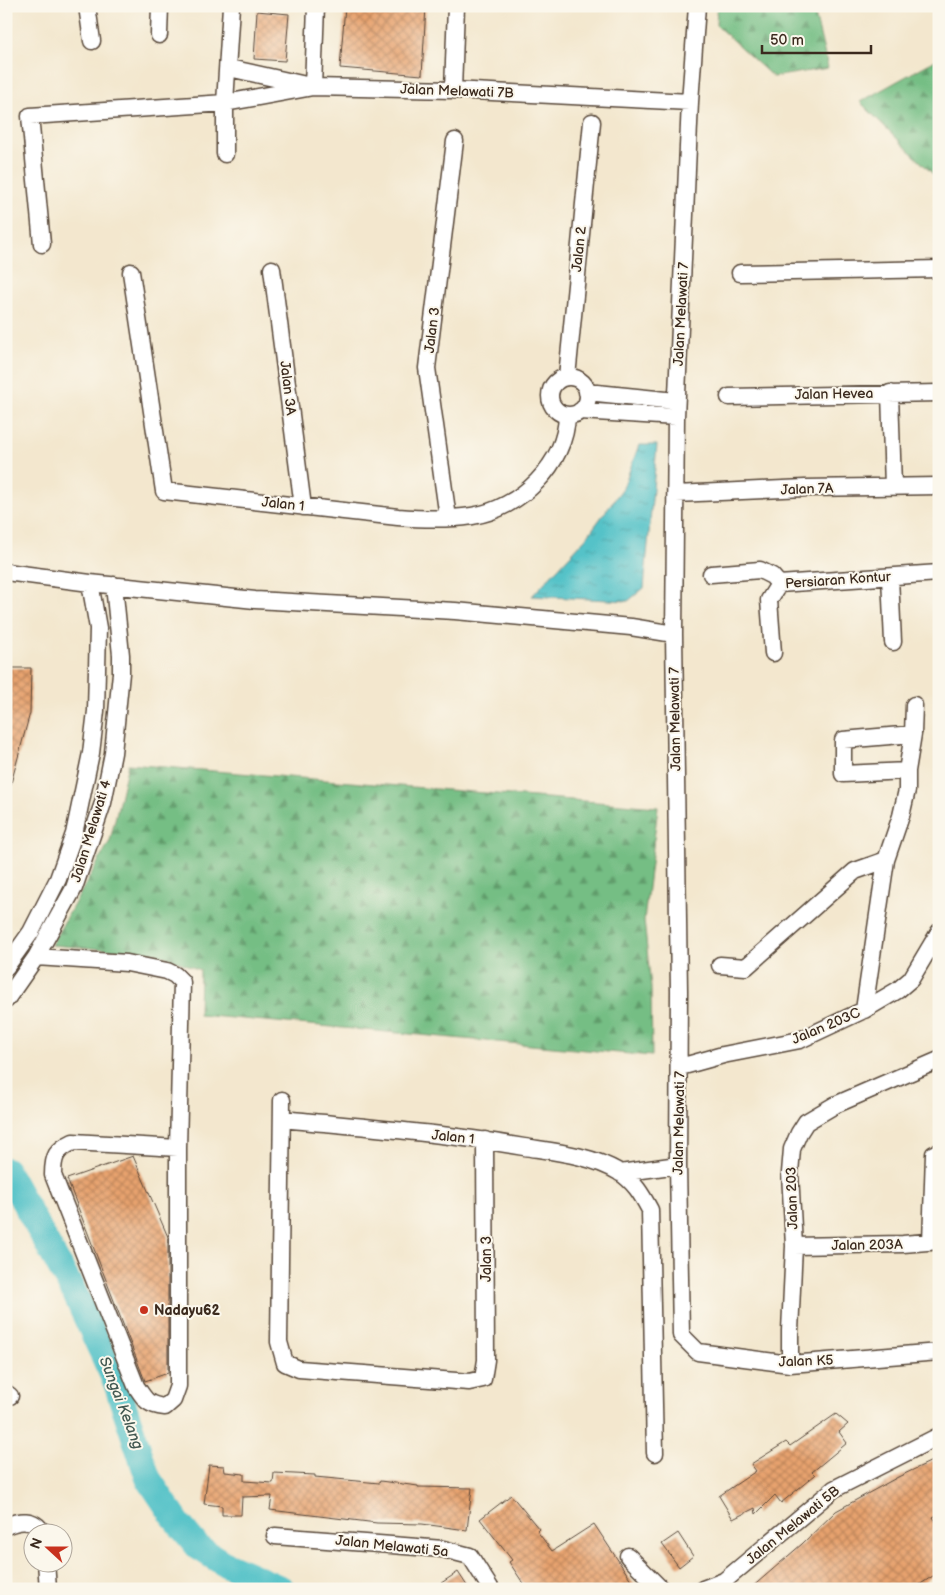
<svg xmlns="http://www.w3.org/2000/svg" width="945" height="1595" font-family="'Balsamiq Sans',sans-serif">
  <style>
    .forest { fill: url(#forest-firs); stroke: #587451 }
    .water { fill: url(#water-ripples); stroke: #487673 }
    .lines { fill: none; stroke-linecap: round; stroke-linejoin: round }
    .river { stroke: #54c2c8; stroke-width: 26 }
    .building { fill: url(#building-cross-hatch) }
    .minor-casing { stroke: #574638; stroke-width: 19 }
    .minor { stroke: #fff; stroke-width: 16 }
    .poi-dot { fill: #c8321e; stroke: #fbf7ec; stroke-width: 2 }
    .labels { text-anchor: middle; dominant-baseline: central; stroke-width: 4; stroke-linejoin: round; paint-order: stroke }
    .street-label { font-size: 14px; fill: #3b2a1e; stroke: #fbf7ec }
    .poi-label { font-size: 14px; font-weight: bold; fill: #3b2a1e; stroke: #fbf7ec; text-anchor: start }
    .water-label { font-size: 15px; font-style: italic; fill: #425851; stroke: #fbf7ec }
  </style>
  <defs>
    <pattern id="forest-firs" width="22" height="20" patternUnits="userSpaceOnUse" patternTransform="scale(1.25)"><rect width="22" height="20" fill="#74be84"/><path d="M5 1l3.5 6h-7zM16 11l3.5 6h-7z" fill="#609b6b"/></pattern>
    <pattern id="water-ripples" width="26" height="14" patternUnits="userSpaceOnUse" patternTransform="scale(1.25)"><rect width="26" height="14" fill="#54c2c8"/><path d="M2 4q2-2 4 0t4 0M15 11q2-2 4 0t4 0" fill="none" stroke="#479ea2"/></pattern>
    <pattern id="building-cross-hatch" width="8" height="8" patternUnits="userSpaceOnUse" patternTransform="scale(1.25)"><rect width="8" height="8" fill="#e7a26e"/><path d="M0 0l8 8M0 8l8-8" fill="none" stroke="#bc845a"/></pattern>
  </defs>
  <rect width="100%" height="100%" fill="#fbf7ec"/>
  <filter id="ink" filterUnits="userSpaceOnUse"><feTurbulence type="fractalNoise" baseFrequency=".02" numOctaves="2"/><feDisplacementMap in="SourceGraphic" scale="10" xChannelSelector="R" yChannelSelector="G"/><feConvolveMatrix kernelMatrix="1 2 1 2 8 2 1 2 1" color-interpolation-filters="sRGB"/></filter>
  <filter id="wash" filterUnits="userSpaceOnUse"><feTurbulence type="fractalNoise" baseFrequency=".0096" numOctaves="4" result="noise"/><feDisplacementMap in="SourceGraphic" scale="20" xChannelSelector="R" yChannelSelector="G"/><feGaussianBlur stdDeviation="1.12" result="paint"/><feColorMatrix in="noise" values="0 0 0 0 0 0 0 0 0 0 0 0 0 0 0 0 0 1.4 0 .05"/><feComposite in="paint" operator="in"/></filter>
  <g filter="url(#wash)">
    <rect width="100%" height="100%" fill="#f3e7ce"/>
    <!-- forest -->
    <path class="forest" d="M717,6H813L828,68L773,77L716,25Z
      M939,58V180L860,102Z
      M128,764L658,807L644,920L651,988L652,1056L199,1015L200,970L156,953L51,945L110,841Z"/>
    <!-- water -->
    <path class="water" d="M639,445H657L644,588L628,601L532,596L586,538L623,488Z"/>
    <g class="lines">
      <!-- river -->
      <path class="river" d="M6,1170L76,1296L116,1383L148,1478L178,1523L198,1547L223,1563L282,1589"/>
    </g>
    <g id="blocks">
      <!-- building -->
      <path class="building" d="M345,6H426L422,75L340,68Z
        M257,11L289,14L285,61L254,59Z
        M6,668H31L30,713L10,787H6Z
        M133,1156L168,1237V1373L145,1381L67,1179Z
        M836,1414L848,1424L839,1432L847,1443L812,1472L815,1475L781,1503L775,1495L756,1514L755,1508L733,1519L719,1496L756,1471L751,1464L786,1442L790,1446Z
        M934,1460L939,1469V1514L933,1517L939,1526V1572L913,1589H750L802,1544L836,1511L898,1477Z
        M209,1465L224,1466L225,1472L244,1474V1481L273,1483L274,1473L315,1475V1477L379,1483L380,1481L418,1486V1487L472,1488L467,1530L422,1524L377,1523L270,1510L272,1496L242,1497L241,1515H222V1506L204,1504Z
        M511,1495L539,1529L537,1531L552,1551L594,1524L637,1589H527L509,1562L512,1560L480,1519Z
        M678,1533L693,1556L679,1567L662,1544Z
        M458,1572L469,1589H432Z"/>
    </g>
  </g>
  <g filter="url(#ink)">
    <use href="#blocks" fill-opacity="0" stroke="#574638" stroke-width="1"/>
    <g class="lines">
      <!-- minor casing -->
      <g class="minor-casing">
        <path id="minor" d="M87,6L92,41
          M697,6L690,102L676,417L674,634L679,991L678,1165L681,1335L698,1352L790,1364L939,1352
          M159,35L160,6
          M229,68L306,85
          M313,87L316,6
          M453,90L456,6
          M225,154V103L231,6
          M42,244L30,116L225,103L313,87L453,90L690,102
          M272,269L303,507
          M131,272L164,491L398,517C423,519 447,520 472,516C520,509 566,464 567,415
          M740,273L939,269
          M567,377L592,122
          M550 396a19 19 0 1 1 38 0a19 19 0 1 1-38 0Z
          M587,392L676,401
          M890,393L893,487
          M729,397L939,393
          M580,411L676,417
          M676,494L805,488L939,486
          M448,518L427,368L455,141
          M6,572L90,583L255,600L455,611L631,627L674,634
          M711,574L760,570L772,576L779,584
          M890,577L893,642
          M779,584L939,573
          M773,653L769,600L779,584
          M907,771L843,774V740L913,734
          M36,957L127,963L167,971L175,975L182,982L178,1148V1386L173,1400L165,1407C147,1405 145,1400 136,1386L53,1175C53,1156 56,1150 73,1142L178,1148
          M720,965L746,967L855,871L886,860
          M6,967L31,932L58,879L74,834L91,753L96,711L98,628L90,583
          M6,1000L36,957L74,888L103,803L113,753L121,673V655L114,585
          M864,1010L886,860L901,816L907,790V771L913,734L914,705
          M680,1067L723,1055L800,1040L864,1010L898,990L911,979L939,932
          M282,1100L279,1342L285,1363L299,1369L469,1382L483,1379L486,1360L485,1140
          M282,1119C362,1127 444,1133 524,1147C556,1152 590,1155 619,1172C634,1181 642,1195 650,1210L655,1453
          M620,1173L678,1165
          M931,1242L934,1154L939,1152
          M794,1246L903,1244L939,1241
          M790,1364V1331L794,1246L790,1173L792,1149L799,1133L806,1122L835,1105L939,1060
          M6,1393L10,1396
          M6,1526C19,1520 34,1518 42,1532
          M275,1536L443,1549L470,1556L491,1589
          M628,1556L661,1589
          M46,1562L48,1589
          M703,1589L724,1581L834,1489L939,1436"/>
      </g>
      <!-- minor -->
      <use href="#minor" class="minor"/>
    </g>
  </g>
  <!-- markers -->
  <circle class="poi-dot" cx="144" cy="1310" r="5"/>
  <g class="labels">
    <!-- street labels -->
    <g class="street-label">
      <text transform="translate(457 91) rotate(2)">Jalan Melawati 7B</text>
      <text transform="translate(579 249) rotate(-84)">Jalan 2</text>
      <text transform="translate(681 314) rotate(-87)">Jalan Melawati 7</text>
      <text transform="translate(432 330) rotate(-83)">Jalan 3</text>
      <text transform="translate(288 388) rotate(83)">Jalan 3A</text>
      <text transform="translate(834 394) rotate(-1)">Jalan Hevea</text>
      <text transform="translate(807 489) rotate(-2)">Jalan 7A</text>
      <text transform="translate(283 504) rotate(6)">Jalan 1</text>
      <text transform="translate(838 580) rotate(-4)">Persiaran Kontur</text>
      <text transform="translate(675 719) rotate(-91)">Jalan Melawati 7</text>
      <text transform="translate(91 831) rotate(-73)">Jalan Melawati 4</text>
      <text transform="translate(826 1026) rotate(-23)">Jalan 203C</text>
      <text transform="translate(679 1123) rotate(-89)">Jalan Melawati 7</text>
      <text transform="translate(453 1137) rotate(6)">Jalan 1</text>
      <text transform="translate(792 1198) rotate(-92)">Jalan 203</text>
      <text transform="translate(867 1245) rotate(-1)">Jalan 203A</text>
      <text transform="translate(486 1259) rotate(-90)">Jalan 3</text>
      <text transform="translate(806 1361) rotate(-2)">Jalan K5</text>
      <text transform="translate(793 1525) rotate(-39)">Jalan Melawati 5B</text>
      <text transform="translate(392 1546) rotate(6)">Jalan Melawati 5a</text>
    </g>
    <!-- poi labels -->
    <g class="poi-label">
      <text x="154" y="1310">Nadayu62</text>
    </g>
    <!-- water labels -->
    <g class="water-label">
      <text transform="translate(121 1403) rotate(69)">Sungai Kelang</text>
    </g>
  </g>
  <!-- margin -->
  <rect width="945" height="1595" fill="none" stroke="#fbf7ec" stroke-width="25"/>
  <!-- north arrow -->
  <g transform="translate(48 1548) rotate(291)"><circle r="24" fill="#fbf7ec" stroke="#aea59a"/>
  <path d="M0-4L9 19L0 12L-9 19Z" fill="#c8321e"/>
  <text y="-8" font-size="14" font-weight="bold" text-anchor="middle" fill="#3b2a1e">N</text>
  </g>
  <!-- scale -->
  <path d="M762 45v8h109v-8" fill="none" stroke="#3b2a1e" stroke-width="2.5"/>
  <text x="770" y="45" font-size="15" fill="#3b2a1e" stroke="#fbf7ec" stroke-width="4" paint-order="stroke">50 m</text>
</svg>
